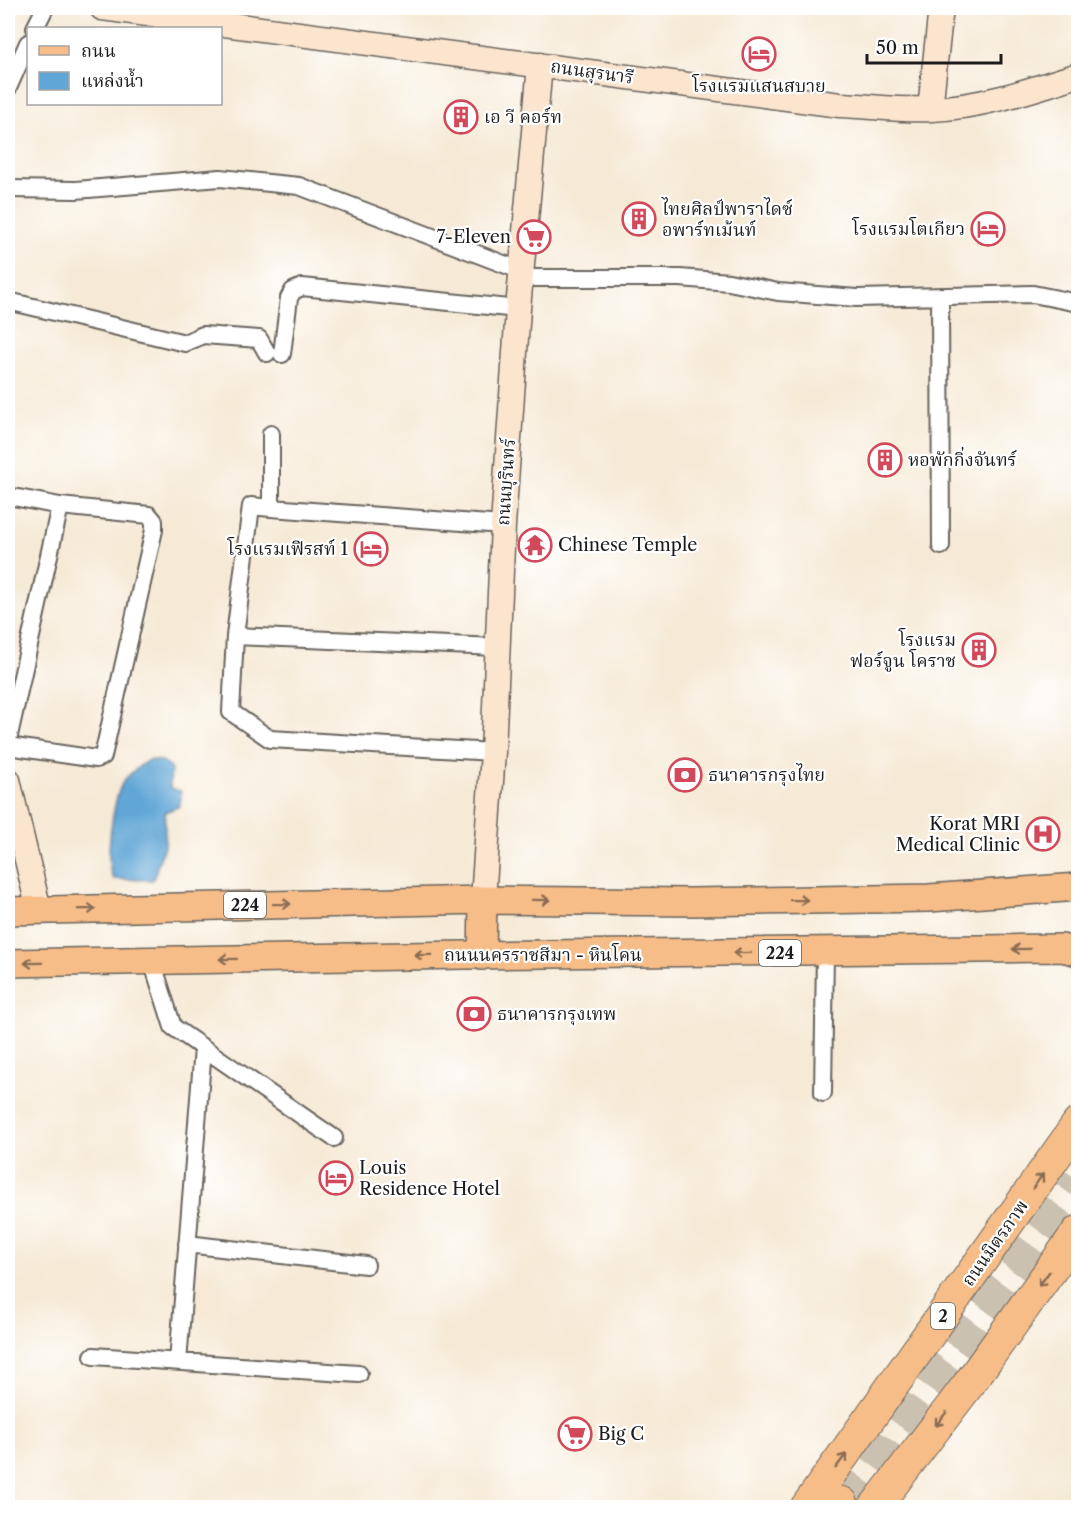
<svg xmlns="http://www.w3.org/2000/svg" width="1086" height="1515" font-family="'Libre Caslon Text','Noto Serif Thai',serif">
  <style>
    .water { fill: #60a6d6; stroke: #3e6179; stroke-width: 1.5 }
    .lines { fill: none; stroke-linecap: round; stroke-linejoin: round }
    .highway-tunnel { stroke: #cac1b1; stroke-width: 32; stroke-dasharray: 32 16; stroke-linecap: butt }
    .street-casing { stroke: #68645d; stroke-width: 20 }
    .secondary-casing { stroke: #68645d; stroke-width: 27 }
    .primary-casing { stroke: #68645d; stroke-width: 30 }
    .highway-casing { stroke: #68645d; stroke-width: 34 }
    .street { stroke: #fff; stroke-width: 16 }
    .secondary { stroke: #fce5cf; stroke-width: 24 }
    .primary { stroke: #f7bd88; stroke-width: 27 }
    .highway { stroke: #f7bd88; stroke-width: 32 }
    .oneway { stroke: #8a6c52 }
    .labels { text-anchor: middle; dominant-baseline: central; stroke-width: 4.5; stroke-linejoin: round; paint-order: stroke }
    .shield { fill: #fff; stroke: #606060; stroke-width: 1.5 }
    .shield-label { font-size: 16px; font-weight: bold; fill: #1c1c1c }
    .street-label { font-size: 18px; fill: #1c1c1c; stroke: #fff }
    .poi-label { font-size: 18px; fill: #1c1c1c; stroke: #fff; text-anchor: start }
  </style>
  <rect width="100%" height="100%" fill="#fff"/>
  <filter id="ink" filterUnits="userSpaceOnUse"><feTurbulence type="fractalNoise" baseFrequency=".0167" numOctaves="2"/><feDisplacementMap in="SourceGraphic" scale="12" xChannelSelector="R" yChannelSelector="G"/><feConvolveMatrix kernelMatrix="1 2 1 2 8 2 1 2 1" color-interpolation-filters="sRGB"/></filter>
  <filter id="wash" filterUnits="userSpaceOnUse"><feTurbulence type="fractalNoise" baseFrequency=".008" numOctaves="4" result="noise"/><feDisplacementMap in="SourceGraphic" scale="24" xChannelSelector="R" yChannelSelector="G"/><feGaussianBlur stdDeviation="1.35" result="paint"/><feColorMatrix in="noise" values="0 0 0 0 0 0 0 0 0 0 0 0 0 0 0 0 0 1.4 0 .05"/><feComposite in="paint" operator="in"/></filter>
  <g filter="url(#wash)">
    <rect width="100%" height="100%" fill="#f6ead6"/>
    <!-- water -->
    <path class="water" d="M148,760L162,761L171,768L170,788L181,791L180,806L165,812V843L153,880L114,879C103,866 113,797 123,782C129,773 139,767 148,760Z"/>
  </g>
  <g filter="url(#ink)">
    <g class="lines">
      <!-- highway-tunnel -->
      <path class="highway-tunnel" d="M842,1503L1078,1180"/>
      <!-- street casing -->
      <g class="street-casing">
        <path id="street" d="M35,28L45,8
          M8,88L28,43
          M8,189L76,190L220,178L299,186L522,271
          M522,278H680L729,282L778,292L857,298L1033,294L1078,303
          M940,296L941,546
          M8,301L185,343L203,335L259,339L267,353
          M282,354L289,298L293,291L302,287L518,309
          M271,434V508L251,506L235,636L231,712L270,739L493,752
          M8,496L60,506L149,515L154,521V530L103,756L96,759L8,746
          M271,508L503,525
          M235,636L497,647
          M8,740L60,506
          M152,961L173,1027L334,1138
          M823,1093L825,952
          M187,1244L366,1265
          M93,1356L359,1374
          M178,1362L203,1048"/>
      </g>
      <!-- secondary casing -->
      <g class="secondary-casing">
        <path id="secondary" d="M102,8L840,105C870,106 901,111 932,109C982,107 1031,90 1078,75
          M930,109L941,8
          M8,780L39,910
          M483,900L493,752L503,525L518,309L540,65"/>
      </g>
      <!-- primary casing -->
      <g class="primary-casing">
        <path id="primary" d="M8,911L483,900L692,902L929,898L1078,887
          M482,956L483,900
          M8,963L465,955L1062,948L1078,952"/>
      </g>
      <!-- highway casing -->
      <g class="highway-casing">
        <path id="highway" d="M806,1508L1078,1124
          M838,1508L842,1503
          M874,1508L968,1385L1078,1232"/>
      </g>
      <!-- street -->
      <use href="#street" class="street"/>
      <!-- secondary -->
      <use href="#secondary" class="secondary"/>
      <!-- primary -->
      <use href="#primary" class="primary"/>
      <!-- highway -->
      <use href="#highway" class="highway"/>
    </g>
    <!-- one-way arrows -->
    <defs><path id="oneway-shaft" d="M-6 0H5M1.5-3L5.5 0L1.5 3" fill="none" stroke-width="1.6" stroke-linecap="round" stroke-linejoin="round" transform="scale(1.5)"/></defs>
    <g class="oneway">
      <use href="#oneway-shaft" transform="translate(541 900) rotate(1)"/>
      <use href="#oneway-shaft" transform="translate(799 900) rotate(-1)"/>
      <use href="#oneway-shaft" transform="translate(282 904) rotate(-1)"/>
      <use href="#oneway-shaft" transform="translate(87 909) rotate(-1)"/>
      <use href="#oneway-shaft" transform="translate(1021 949) rotate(179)"/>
      <use href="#oneway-shaft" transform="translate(742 953) rotate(179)"/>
      <use href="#oneway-shaft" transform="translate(423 955) rotate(179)"/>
      <use href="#oneway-shaft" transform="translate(228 959) rotate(179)"/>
      <use href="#oneway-shaft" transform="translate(33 963) rotate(179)"/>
      <use href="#oneway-shaft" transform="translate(1038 1181) rotate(-55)"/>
      <use href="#oneway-shaft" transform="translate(1044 1279) rotate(126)"/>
      <use href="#oneway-shaft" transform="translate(941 1419) rotate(128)"/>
      <use href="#oneway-shaft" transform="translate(841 1461) rotate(-53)"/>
    </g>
  </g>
  <!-- icons -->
  <defs>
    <g id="hotel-ring" transform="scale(1.725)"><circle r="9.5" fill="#fff" stroke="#d1495b" stroke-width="1.5"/><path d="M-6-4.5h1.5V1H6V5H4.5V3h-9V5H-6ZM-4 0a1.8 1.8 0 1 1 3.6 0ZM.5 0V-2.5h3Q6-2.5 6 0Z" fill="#d1495b"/></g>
    <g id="building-ring" transform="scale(1.725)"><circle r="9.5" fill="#fff" stroke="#d1495b" stroke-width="1.5"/><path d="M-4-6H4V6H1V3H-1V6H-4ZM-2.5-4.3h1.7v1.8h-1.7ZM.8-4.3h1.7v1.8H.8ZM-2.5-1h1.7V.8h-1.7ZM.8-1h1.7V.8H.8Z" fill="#d1495b"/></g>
    <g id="supermarket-ring" transform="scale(1.725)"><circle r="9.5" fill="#fff" stroke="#d1495b" stroke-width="1.5"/><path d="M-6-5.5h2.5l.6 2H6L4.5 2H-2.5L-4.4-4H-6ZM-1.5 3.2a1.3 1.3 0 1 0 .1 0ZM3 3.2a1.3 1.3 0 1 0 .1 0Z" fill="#d1495b"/></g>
    <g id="temple-ring" transform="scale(1.725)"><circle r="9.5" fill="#fff" stroke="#d1495b" stroke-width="1.5"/><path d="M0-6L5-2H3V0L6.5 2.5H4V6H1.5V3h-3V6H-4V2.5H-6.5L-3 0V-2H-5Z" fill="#d1495b"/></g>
    <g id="bank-ring" transform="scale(1.725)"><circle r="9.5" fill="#fff" stroke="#d1495b" stroke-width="1.5"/><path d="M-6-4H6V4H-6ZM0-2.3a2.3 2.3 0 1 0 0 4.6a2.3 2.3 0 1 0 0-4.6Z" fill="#d1495b"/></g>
    <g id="hospital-ring" transform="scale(1.725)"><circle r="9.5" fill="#fff" stroke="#d1495b" stroke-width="1.5"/><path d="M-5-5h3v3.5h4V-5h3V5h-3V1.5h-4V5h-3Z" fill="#d1495b"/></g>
  </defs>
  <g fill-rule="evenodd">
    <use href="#hotel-ring" x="759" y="54"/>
    <use href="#building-ring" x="461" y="117"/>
    <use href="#building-ring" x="639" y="219"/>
    <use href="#hotel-ring" x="988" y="229"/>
    <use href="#supermarket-ring" x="534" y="237"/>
    <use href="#building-ring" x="885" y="460"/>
    <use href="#temple-ring" x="535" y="545"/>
    <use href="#hotel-ring" x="371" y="549"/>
    <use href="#building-ring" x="979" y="650"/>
    <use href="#bank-ring" x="685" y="775"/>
    <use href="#hospital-ring" x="1043" y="834"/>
    <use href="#bank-ring" x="474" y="1014"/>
    <use href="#hotel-ring" x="336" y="1178"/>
    <use href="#supermarket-ring" x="575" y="1434"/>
  </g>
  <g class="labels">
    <!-- shield labels -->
    <g class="shield">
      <rect x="224" y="892" width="42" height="26" rx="4.5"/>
      <rect x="759" y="940" width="42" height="26" rx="4.5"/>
      <rect x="931" y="1303" width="24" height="26" rx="4.5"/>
    </g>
    <g class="shield-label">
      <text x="245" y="905">224</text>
      <text x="780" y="953">224</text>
      <text x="943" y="1316">2</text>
    </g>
    <!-- street labels -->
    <g class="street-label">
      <text transform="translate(592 72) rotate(8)">ถนนสุรนารี</text>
      <text transform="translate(506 482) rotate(-86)">ถนนบุรินทร์</text>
      <text x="543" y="955">ถนนนครราชสีมา - หินโคน</text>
      <text transform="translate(995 1243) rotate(-55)">ถนนมิตรภาพ</text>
    </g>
    <!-- poi labels -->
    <g class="poi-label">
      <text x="759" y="86" text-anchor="middle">โรงแรมแสนสบาย</text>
      <text x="484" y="117">เอ วี คอร์ท</text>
      <text x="662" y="209">ไทยศิลป์พาราไดซ์<tspan x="662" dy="21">อพาร์ทเม้นท์</tspan></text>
      <text x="965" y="229" text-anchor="end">โรงแรมโตเกียว</text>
      <text x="511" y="237" text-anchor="end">7-Eleven</text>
      <text x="908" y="460">หอพักกิ่งจันทร์</text>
      <text x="558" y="545">Chinese Temple</text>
      <text x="348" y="549" text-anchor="end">โรงแรมเฟิรสท์ 1</text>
      <text x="956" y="640" text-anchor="end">โรงแรม<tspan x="956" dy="21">ฟอร์จูน โคราช</tspan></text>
      <text x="708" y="775">ธนาคารกรุงไทย</text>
      <text x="1020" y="824" text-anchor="end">Korat MRI<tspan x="1020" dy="21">Medical Clinic</tspan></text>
      <text x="497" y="1014">ธนาคารกรุงเทพ</text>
      <text x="359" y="1168">Louis<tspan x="359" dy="21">Residence Hotel</tspan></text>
      <text x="598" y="1434">Big C</text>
    </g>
  </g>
  <!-- margin -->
  <rect width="1086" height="1515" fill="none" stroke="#fff" stroke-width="30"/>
  <!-- legend -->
  <rect x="27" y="27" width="195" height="78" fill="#ffffff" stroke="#a4a4a4" stroke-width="1.5"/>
  <rect x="39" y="46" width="30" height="9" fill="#f7bd88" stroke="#a4a4a4" stroke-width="1.5"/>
  <text x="81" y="57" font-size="18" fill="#1c1c1c">ถนน</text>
  <rect x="39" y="72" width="30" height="18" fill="#60a6d6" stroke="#a4a4a4" stroke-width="1.5"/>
  <text x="81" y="87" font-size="18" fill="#1c1c1c">แหล่งน้ำ</text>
  <!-- scale -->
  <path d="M867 54v9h134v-9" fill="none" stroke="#1c1c1c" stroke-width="3"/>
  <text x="876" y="54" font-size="18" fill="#1c1c1c" stroke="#ffffff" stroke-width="4.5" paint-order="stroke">50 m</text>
</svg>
